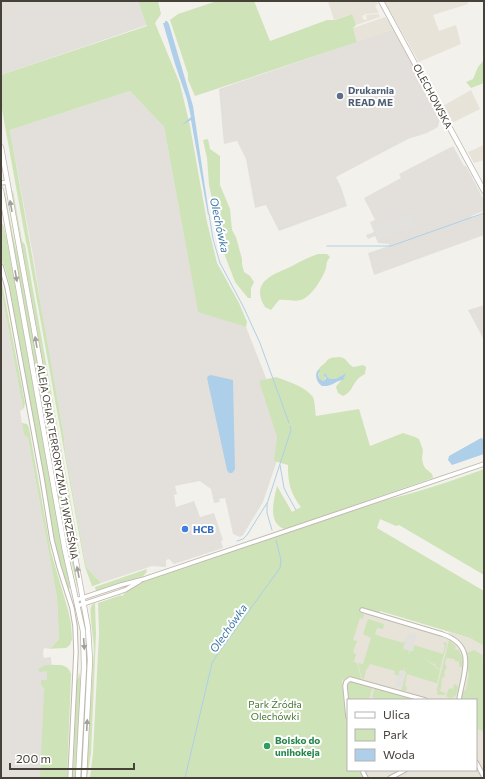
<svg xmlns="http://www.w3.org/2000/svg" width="485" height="779" font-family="Commissioner,sans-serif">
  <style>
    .residential { fill: #e7e3d9 }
    .industrial { fill: #e3e0dc }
    .green { fill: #cee3b8 }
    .parking { fill: #e3e1de }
    .water { fill: #aecfe9 }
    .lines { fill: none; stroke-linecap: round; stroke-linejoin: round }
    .stream { stroke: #aecfe9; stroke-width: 1 }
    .minor-casing { stroke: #beb9ae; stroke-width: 5.5 }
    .tertiary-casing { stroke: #beb9ae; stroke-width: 6 }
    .minor { stroke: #fff; stroke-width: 3.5 }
    .tertiary { stroke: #fff; stroke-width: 4.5 }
    .oneway { fill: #a3a09c }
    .service-dot { fill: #5c6f8a; stroke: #fff; stroke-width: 1.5 }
    .shop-dot { fill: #3f7fe0; stroke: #fff; stroke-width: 1.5 }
    .leisure-dot { fill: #2e9e5b; stroke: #fff; stroke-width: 1.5 }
    .labels { text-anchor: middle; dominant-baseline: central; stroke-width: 4; stroke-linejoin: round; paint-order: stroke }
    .service-label { font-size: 10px; font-weight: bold; fill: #4e5e75; stroke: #fff; text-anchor: start }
    .street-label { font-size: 10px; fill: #474239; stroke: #fff }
    .shop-label { font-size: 10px; font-weight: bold; fill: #366cbe; stroke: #fff; text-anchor: start }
    .park-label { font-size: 10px; fill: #487332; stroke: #fff }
    .leisure-label { font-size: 10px; font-weight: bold; fill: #27864d; stroke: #fff; text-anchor: start }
    .water-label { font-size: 11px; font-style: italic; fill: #3d77a7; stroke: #fff }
  </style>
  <rect width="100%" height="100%" fill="#f3f1eb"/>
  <!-- residential -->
  <path class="residential" d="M328,1H376L378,4L375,6L379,13L366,14L362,16L364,20L367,19L366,15L379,14L380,17L356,25L351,14L334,20Z
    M384,1H467L468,4L433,15L439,31L456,25L461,44L419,62Z
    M385,17L394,29L357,42L353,28Z
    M471,90L480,109L452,123L443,106Z
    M484,145V160L474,163L468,152Z
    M352,607L448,636L449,632L470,638L484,646V778H363L360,770H476V700H348V731L344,703L342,678Z"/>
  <!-- industrial -->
  <path class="industrial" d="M1,1H138L147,25L1,75Z
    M394,29L441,120L439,122L438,127L427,133L408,139L336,177L341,187L347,206L279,231L266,205L255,208L246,159L237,141L224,144L219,89Z
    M130,91L164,127L198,311L246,327L287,431L263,502L243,535L240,537L233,534L225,498L219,499L220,502L214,503L211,489L200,481L175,486L177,494L174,495L176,507L194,501L200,517L214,513L223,540L221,541L223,548L174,564L169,559L166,560V567L152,566L101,583L86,567L65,450L64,437L46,338L34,261L10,130Z
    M453,146L464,166H466L484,200V211L471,216L472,218L484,213V235L374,275L368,253L389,246V244L378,243L375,236L368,239L366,235L374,232L370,222L375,220L364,198L401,178L399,174Z
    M1,289L23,409L20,411L24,435L28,438L57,598L59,639L51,648H44L43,653L44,658L51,657L58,778H1Z
    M484,305V340L468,310Z"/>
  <!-- green -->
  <path class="green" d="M138,1H158L161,14L155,23L180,84L190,126L207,222L217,263L239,303L247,322L246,327L198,312L164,127L130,91L10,130L64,437L65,450L86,567L101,583L93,586H92L85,567L27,245L26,242L1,104V75L147,26Z
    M217,1H254L270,41L327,20H335L352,14L356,25L353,28L357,42L195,96L188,80V74L170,20L178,14Z
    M484,60V83L471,88L466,82L473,79L478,67Z
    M208,139L210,149L220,156V185L230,209L232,230L236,237L242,259V264L244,272L250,276L254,282L251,288V298H248L235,282L224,253L221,242L218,233L216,226L214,208L209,185L207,158L203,140Z
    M12,191H13L22,241L25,245L80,554H79L76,546Z
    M4,193H5L13,236L19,262L78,586H77L63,524Z
    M1,224H3L6,236L70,588L68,589L59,558L55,543L43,471L9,283L5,268L1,259Z
    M318,254H327L330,257C326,262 327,263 326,268C323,278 311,297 301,300C294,302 287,299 279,300L271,310L265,307C264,305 262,302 261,299C255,278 279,273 292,266C301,261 309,257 318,254Z
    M1,278L25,403L24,408L20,411L23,409L1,289Z
    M338,357C348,357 346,364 354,367L363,365L366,367L365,374C362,376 359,377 357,380C351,387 352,392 343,396L338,393L336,387C339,382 343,380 345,374C339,378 333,382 327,377L326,373L325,376V380L323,381L319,378C317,368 319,368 325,363C328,360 326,360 331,358C333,357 335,358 338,357Z
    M276,377C287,381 306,387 313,397C315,402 315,411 316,416L359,409L370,446L403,433L415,437L419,439L423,450L422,458L423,464L425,468L432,474L433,478L285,529C267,524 274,499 277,486L292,512L301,507C290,492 288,483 288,465L274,461L277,437L259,381Z
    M22,423L27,424L29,428L51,552L68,610L71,624L72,639L70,645L66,648L44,649L51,648L59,639L57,598L28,438L24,435Z
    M484,469V575L399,525L396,526L380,519L377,528L484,591V646L470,638L380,611L379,613L362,608L361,612L364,615L363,619L360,618L353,640L357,641L353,652L354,653L356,654L354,662L357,663L361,678L360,679L349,677L342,680L344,703L348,731V770H360L363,778H90L93,753L99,634L98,603L121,595V596L124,595L123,594L126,593V592L139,584L149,579L386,500C419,492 452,481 484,469Z
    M147,569L146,573L143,576L125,581L96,591L95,587Z
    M95,603L96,634L91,753L87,778H86L94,649C94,642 89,610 91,607C92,604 93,604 95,603Z
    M82,609L83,610L86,628L88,660L81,778H80L86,664L85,634Z
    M368,619L384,624L383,629L377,628L375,634L379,636L404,643L407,636L403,649L409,650L408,655L410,651H413L414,645L443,654L445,645L443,644L444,642L447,643L440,669L436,667L435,664L431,663L423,656L431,664L434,665L436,668L440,670L437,684L436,683L407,674L405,686L407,687L406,691L399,690H401L402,688L406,672L404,671L405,666L403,671L400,670L398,676L394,674L395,671L370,664L366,670L364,679H362L358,663L363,664L371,638L363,634Z
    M449,640L456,646L455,649L458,650V649C462,655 463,660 463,667H459V662L455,661V659L454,661V659L446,658L445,665L447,666L444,673L445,674L444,677L442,678C441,682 442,686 440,691L445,693V695H438L437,693V689Z
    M474,650L484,656L482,660H483L484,658V732L476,728V700H461L463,691L466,690L469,674L468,671V660L467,653Z
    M61,665C66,666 70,669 71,674L67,778H40L44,691L45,690L41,685V680H47V671L40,672L38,670C43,663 53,665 61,665Z
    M79,672L81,684L75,778H73L77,679H78Z
    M352,681L372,687V689L369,699V700H348V703C347,695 344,685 352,681Z
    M454,684L458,686C457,692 458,698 449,698L446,696L448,690L450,688L453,689Z
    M376,688L416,700H382L378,699L377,700H374V698L372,697L374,690Z"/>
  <!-- parking -->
  <path class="parking" d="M411,213L415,226L378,239L374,227Z
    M408,632L417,634L412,651L403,649Z
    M400,670L406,672L402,688L395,686Z"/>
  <!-- water -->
  <path class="water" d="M165,21H167L169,24L193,106L209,214L208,215L191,120L182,125L191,117L187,99L175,64L163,23H165Z
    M318,370H320L318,374L319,378L323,381L325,380L326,378L324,375L326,373L327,377C333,382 340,377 346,373L343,380C335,381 332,387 322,386C317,383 314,375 318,370Z
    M211,375L233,380L235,469L234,471L232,473H229L227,470L207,378L208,376Z
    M481,438H482L484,441V454L452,465L448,460L449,456Z"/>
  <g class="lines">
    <!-- stream -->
    <path class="stream" d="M209,214L213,239L220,263L243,306L260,343L289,423
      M327,246H391L484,213
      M280,465L284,488L287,494L296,510
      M272,530L267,513V504L291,430L290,426
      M237,541L243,539L247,535L267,503
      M185,778L212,663L217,655L280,568L281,560L276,540"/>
    <!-- minor casing -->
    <g class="minor-casing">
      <path id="minor" d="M1,183L7,182
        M1,266L7,287L42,478L52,540L59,567L72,608L75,626L76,652L70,778
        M76,600L121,585L144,579L484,464
        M77,606L125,590L140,581
        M362,610L442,634C478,646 463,673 459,700
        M348,717L345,686L346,682L350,679L425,700
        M476,762L484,777
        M362,770L366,778
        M390,778L405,770"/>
    </g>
    <!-- tertiary casing -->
    <g class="tertiary-casing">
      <path id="tertiary" d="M381,1L484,191
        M1,147L88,628L90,660L84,778
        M1,190L65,551L83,631L84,667L78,778"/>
    </g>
    <!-- minor -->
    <use href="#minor" class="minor"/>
    <!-- tertiary -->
    <use href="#tertiary" class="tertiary"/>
  </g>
  <!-- one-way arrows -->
  <defs><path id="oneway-solid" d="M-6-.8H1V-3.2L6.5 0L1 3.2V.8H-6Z"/></defs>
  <g class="oneway">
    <use href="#oneway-solid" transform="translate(11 206) rotate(-100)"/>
    <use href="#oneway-solid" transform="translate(16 276) rotate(80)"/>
    <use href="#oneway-solid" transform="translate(36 342) rotate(-100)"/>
    <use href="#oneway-solid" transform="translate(78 572) rotate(-101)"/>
    <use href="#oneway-solid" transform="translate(84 644) rotate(86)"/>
    <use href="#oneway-solid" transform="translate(87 725) rotate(-87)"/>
  </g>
  <!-- markers -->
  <circle class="service-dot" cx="340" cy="96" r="4"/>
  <circle class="shop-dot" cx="185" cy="529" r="4"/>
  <circle class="leisure-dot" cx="267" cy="746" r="4"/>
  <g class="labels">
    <!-- service labels -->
    <g class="service-label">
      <text x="348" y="90">Drukarnia<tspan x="348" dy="12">READ ME</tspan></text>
    </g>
    <!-- street labels -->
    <g class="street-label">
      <text transform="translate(433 96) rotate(62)">OLECHOWSKA</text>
      <text transform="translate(58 462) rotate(80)">ALEJA OFIAR TERRORYZMU 11 WRZEŚNIA</text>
    </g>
    <!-- shop labels -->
    <g class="shop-label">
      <text x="193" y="529">HCB</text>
    </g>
    <!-- park labels -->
    <g class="park-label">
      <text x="275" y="704">Park Źródła<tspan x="275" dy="12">Olechówki</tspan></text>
    </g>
    <!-- leisure labels -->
    <g class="leisure-label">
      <text x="275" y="740">Boisko do<tspan x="275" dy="12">unihokeja</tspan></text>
    </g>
    <!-- water labels -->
    <g class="water-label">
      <text transform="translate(220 225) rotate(78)">Olechówka</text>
      <text transform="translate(228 628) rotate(-55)">Olechówka</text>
    </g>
  </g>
  <!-- border -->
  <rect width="485" height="779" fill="none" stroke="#474239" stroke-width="4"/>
  <!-- legend -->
  <rect x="347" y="699" width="130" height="72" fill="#ffffff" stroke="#b5b3b0"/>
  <rect x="355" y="712" width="20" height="6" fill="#ffffff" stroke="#b5b3b0"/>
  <text x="383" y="719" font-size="12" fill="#474239">Ulica</text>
  <rect x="355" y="729" width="20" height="12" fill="#cee3b8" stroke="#b5b3b0"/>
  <text x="383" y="739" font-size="12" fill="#474239">Park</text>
  <rect x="355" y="749" width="20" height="12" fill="#aecfe9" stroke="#b5b3b0"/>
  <text x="383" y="759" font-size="12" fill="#474239">Woda</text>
  <!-- scale -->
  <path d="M10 763v6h124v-6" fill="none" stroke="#474239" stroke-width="2"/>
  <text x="16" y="763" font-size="12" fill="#474239" stroke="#ffffff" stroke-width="3" paint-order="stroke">200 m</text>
</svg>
